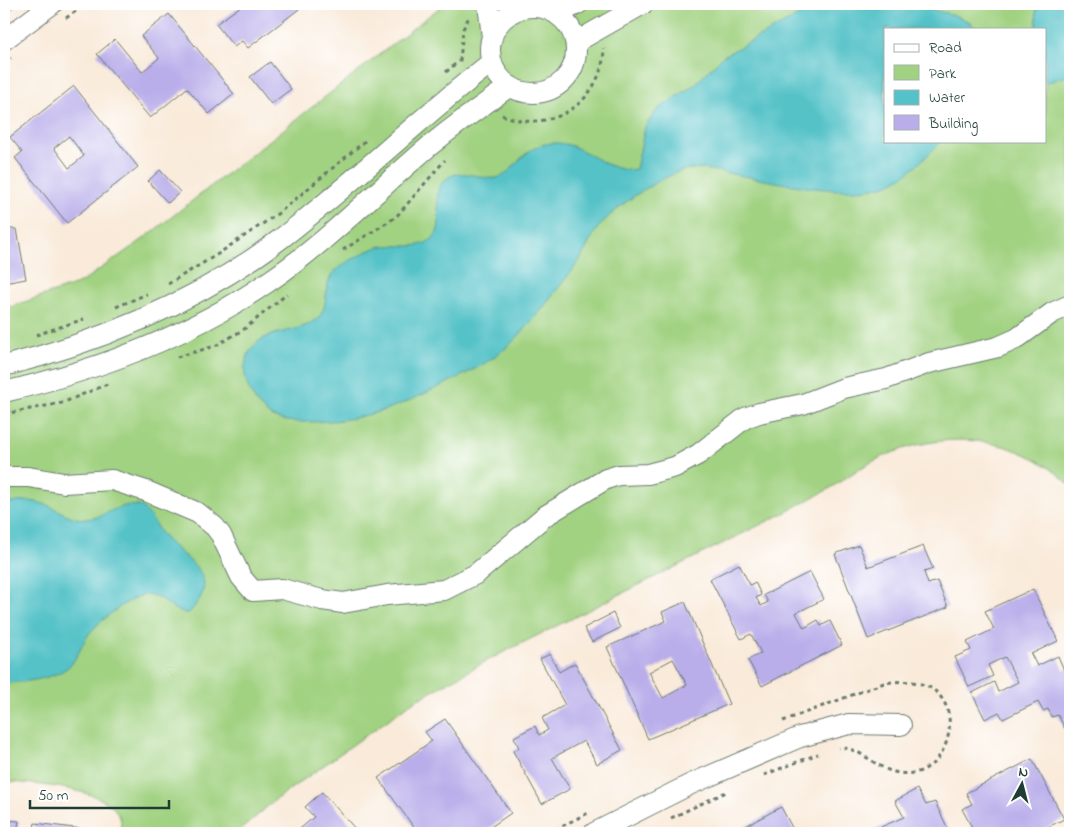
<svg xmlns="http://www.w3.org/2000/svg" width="1074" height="837" font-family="'Indie Flower',sans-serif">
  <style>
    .green { fill: #a1d281; stroke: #60885a; fill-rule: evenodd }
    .water { fill: #54c2c8; stroke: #3a807e }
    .building { fill: #b9aeea; fill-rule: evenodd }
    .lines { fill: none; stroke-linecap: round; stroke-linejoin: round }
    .minor-casing { stroke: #6b7a6e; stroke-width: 22 }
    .path { stroke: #6b7a6e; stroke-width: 3; stroke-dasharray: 4 4; stroke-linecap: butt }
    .minor { stroke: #fff; stroke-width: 20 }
  </style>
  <rect width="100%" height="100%" fill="#fff"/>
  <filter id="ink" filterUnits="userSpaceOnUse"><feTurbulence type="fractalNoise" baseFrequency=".02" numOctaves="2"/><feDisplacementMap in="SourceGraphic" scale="10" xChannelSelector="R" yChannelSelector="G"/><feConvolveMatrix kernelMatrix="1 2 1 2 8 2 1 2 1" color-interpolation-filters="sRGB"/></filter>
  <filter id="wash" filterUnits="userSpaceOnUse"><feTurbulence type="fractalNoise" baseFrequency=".0096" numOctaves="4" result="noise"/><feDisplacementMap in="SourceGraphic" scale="20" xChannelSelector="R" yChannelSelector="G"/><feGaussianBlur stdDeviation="1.12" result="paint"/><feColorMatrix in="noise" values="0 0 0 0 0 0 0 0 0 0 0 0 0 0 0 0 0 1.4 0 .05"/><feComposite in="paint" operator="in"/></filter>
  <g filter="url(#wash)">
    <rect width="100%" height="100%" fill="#f9ead9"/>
    <!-- green -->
    <path class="green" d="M444,4H1070V485C1015,431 934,428 868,464C854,471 842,481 829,489C816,496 802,503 788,511L490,659L413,702L275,800L237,833H120C120,829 122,822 120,818C109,786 32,785 4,781V309L80,283L142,240ZM885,29H1045V141H885Z"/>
    <!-- water -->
    <path class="water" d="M821,4H909L954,15L970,22L976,29H885V141H942C927,155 912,172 895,181C857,202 774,181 732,174C714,171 695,165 678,172C651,183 611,209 595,232C588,244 583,257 574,268C553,294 533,324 508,346C489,363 466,374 443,385C393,409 362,422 305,422C285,422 269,420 257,403C248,390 241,374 247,358C257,327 294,336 316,320C331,309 321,283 336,270C344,263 368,250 378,247C394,243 418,251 432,239C450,223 424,191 449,177C464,168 480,180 496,178C514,175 521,145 553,143C584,141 605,175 636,169L645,127L657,110L694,85L723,56Z
      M1036,4H1070V75L1045,83V29H1037Z
      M24,501C29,501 35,501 40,503C55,506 68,519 84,519C106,519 114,502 140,506C152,514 155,527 164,537C187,563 225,574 189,613C170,614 163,592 144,595C128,598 98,622 88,635C81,646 77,660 67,668C51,680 23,682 4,683V504Z"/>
    <g id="blocks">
      <!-- building -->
      <path class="building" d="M239,4H295L299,9L248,48L242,41L234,47L216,24L241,6Z
        M169,14L234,94L209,114L187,88L150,118L97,54L115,39L142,72L159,58L141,36Z
        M270,62L291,89L271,104L250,77Z
        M74,86L138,167L67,223L15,158L22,152L10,137ZM69,136L84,156L69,168L54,148Z
        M160,170L180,192L168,203L148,181Z
        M4,229H17L26,279L4,283Z
        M859,545L868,567L923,546L933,569L924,572L928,584L937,581L948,607L868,639L835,554Z
        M739,564L750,585L755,582L761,595L756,598L761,606L768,602L764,595L810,572L824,599L796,613L804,628L818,620L821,626L830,621L842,645L762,686L748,660L761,653L751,634L741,639L710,579Z
        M1033,589L1058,641L1031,654L1037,666L1058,656L1064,670L1070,667V726L1065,729L1058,715L1052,717L1048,709L1043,711L1038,702L1003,719L999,712L985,719L972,693L994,682L998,692L1018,682L1005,657L988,665L993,676L969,687L955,657L971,650L967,642L994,629L985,611Z
        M685,602L729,704L648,739L607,647L666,621L662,612ZM673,659L687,685L663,698L649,672Z
        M613,613L620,628L592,642L584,628Z
        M550,654L559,672L575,663L622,750L597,764L584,741L552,758L570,789L542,804L513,751L519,748L514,737L535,726L539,735L548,730L542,718L565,705L540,659Z
        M445,719L511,813L482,833H418L378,778L432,741L425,732Z
        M1032,759L1064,819L1036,833H975L962,809L972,804L966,793Z
        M917,789L926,805L935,802L950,833H867L904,817L895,801Z
        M322,792L359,833H295L314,817L305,807Z
        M781,807L795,833H733Z
        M4,820L19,821L17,833H4Z
        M35,823L82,829V833H33Z"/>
    </g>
  </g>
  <g filter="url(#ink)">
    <use href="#blocks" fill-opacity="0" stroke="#6b7a6e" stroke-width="1"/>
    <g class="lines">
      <!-- minor casing -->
      <g class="minor-casing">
        <path id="minor" d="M488,4L492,37
          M490 50a43 43 0 1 1 86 0a43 43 0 1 1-86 0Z
          M557,14L578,4
          M4,40L52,4
          M576,42L643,4
          M4,366C99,342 191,304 271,246C348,189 416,120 492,62
          M4,392C98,370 189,337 268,282C320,247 364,203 411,162C442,134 476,110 510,86
          M4,477H28L64,483L112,480L146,491L198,513L215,527L221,535L241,577L253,591L282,589L322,600L343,603L387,595L444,590L476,574L545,516L606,479L619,475L648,474L675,467L699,454L745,418L759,413L803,404L844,388L886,379L929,363L998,347L1016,339L1052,313L1070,305
          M594,833L691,784L800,737L849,724L901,725"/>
      </g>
      <!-- path -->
      <path class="path" d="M4,12L15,4
        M66,18L86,4
        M460,61L463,29L470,15
        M4,63L11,58
        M446,72L460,60
        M502,115C552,136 603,101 604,48
        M343,250L396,217L445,160
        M168,284L218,254L280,212L365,141
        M116,307L147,294
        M36,335L84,319
        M177,357L215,346L243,330L287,294
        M4,414L62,403L110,383
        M783,721L884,683C898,681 915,680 929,687C964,706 951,767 913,773C879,778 865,746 839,748
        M764,775L818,754
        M671,818L726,792
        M548,833L588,813"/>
      <!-- minor -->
      <use href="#minor" class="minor"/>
    </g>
  </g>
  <!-- margin -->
  <rect width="1074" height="837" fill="none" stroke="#fff" stroke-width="20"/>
  <!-- legend -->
  <rect x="884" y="28" width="162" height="115" fill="#ffffff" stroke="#a5b1ae"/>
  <rect x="894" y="44" width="25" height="8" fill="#ffffff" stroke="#a5b1ae"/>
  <text x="929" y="52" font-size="15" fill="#1f3d34">Road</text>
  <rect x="894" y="65" width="25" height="15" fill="#a1d281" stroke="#a5b1ae"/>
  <text x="929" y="78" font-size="15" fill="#1f3d34">Park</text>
  <rect x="894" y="90" width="25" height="15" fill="#54c2c8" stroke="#a5b1ae"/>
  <text x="929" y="102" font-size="15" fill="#1f3d34">Water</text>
  <rect x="894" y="115" width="25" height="15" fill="#b9aeea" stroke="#a5b1ae"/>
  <text x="929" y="128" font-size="15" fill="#1f3d34">Building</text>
  <!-- north arrow -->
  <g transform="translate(1022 784) rotate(7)" stroke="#ffffff" stroke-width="4" paint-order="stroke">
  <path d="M0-4L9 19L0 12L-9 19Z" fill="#1f3d34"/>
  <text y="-8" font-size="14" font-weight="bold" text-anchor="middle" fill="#1f3d34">N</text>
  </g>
  <!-- scale -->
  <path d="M30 800v8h139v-8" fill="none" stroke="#1f3d34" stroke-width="2.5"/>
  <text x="38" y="800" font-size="15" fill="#1f3d34" stroke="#ffffff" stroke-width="4" paint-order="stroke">50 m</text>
</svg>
